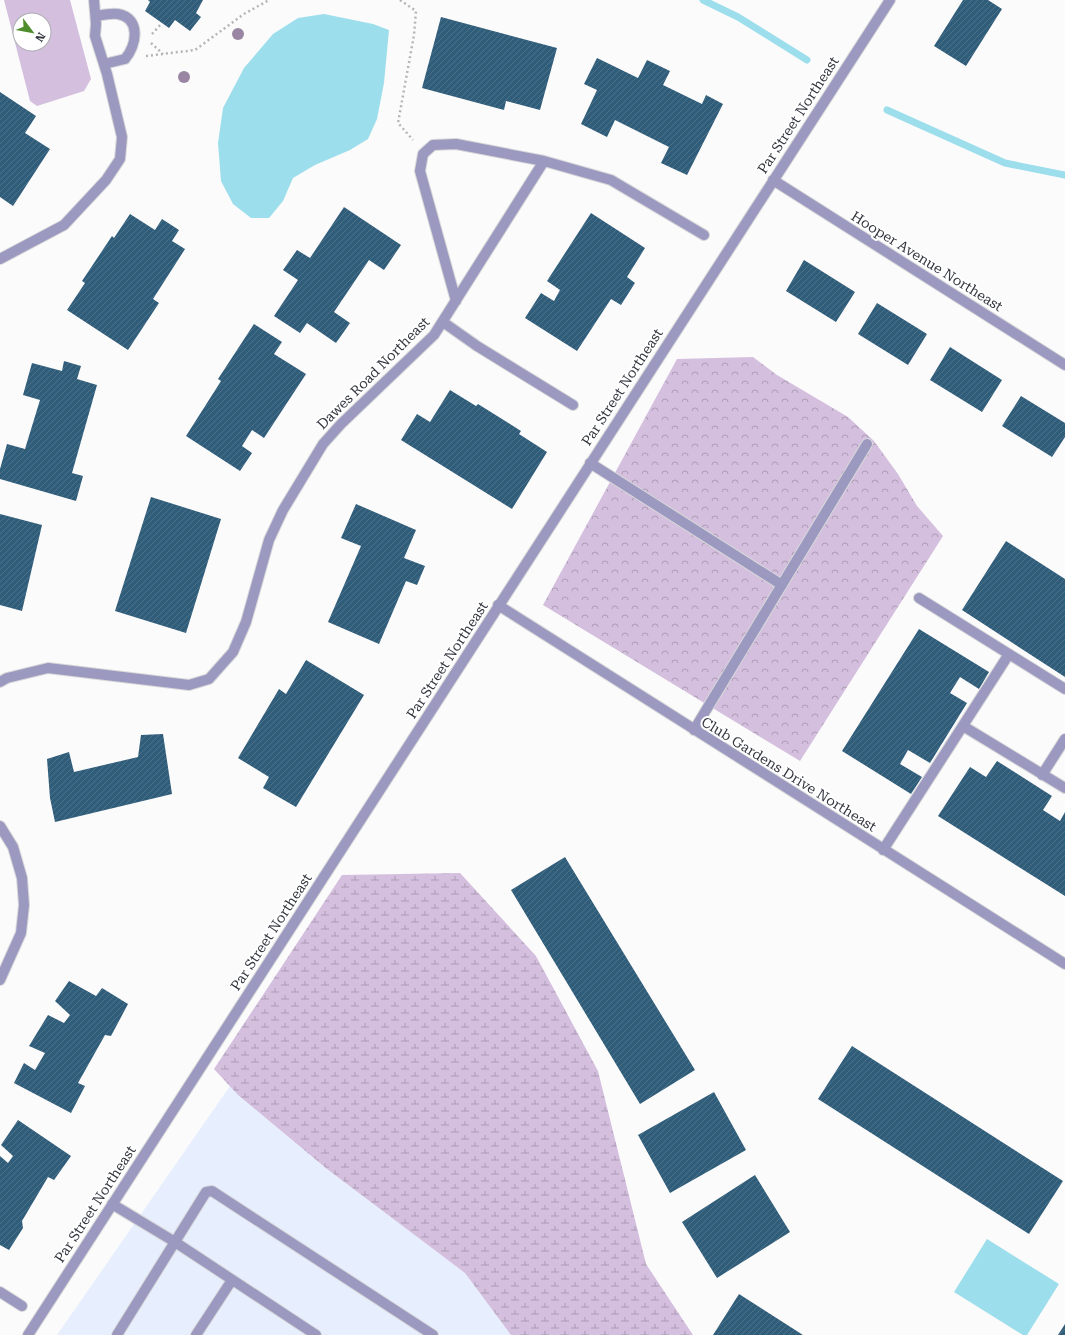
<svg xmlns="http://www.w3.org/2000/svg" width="1065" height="1335" font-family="'Roboto Serif',serif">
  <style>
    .built { fill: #e7effe }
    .green { fill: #d4bfde; fill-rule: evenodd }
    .forest { fill: url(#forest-crowns) }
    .wetland { fill: url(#wetland-marsh) }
    .water { fill: #9ddeec }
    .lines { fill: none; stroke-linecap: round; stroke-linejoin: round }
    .stream { stroke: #9ddeec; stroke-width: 7 }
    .building { fill: url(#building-hatch) }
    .minor-casing { stroke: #d7d8d9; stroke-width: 12 }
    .path { stroke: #b3b5b7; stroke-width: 2.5; stroke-dasharray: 2 3; stroke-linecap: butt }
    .minor { stroke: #9c99c0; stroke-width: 10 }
    .tree { fill: #9a85a3 }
    .labels { text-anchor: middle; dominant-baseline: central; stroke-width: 4; stroke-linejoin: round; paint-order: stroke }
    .street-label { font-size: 14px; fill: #33363e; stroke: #fff }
  </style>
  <defs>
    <pattern id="forest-crowns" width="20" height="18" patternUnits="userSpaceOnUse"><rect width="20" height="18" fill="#d4bfde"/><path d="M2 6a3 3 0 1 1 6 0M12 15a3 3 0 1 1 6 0" fill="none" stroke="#ad9cb5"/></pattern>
    <pattern id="wetland-marsh" width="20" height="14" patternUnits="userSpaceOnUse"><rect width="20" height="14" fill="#d4bfde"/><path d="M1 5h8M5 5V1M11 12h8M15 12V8" fill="none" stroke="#ad9cb5"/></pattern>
    <pattern id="building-hatch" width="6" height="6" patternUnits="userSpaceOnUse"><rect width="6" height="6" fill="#305d7a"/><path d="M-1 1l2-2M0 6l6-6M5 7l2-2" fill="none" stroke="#4d7189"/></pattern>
  </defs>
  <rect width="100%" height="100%" fill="#fbfbfb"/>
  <!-- built -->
  <path class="built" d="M230,1086L238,1095L327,1169L465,1273L511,1335H57Z"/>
  <!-- green -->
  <path class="green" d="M4,0H70L91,79L84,91L37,106L30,101ZM20,20H44V44H20Z"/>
  <!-- forest -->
  <path class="forest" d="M753,357L777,375L848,417L874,441L898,474L917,506L943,536L800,761L543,605L677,359Z"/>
  <!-- wetland -->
  <path class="wetland" d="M460,873L536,956L598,1071L646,1264L693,1335H511L465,1273L327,1169L238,1095L214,1069L342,875Z"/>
  <!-- water -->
  <path class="water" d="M324,14L373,24L389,30L384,83L377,119L368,139L350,150L315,165L293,178L283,201L269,218H251L233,204L221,181L218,143L223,108L244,68L273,34L298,18Z
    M987,1239L1059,1284L1027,1335H1023L954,1292Z"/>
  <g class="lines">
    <!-- stream -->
    <path class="stream" d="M703,0L738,17L807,60
      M887,110L1005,163L1065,175"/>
  </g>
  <!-- building -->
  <path class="building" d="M148,0H203L196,13L201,17L190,31L175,20L169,28L145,11L150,2Z
    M963,0H988L1002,9L966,66L934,46Z
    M441,17L557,48L540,110L506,101L504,110L422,88Z
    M597,58L638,78L647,60L670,71L663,85L702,104L706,95L723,104L687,175L661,163L669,147L615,120L607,137L581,124L597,90L584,84Z
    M0,92L36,116L25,133L50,149L13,206L0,197Z
    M344,207L401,245L384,270L369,260L334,312L350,323L336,343L307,323L300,333L274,316L298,280L283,270L297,250L310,258Z
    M591,213L645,248L627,277L635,283L621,305L611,299L577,351L525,318L541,293L554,301L560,290L547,281Z
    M130,214L155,230L162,219L179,230L172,241L185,249L153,299L159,303L128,350L67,310L85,283L82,281L112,236L114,238Z
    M804,260L855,292L836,322L786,291Z
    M877,303L927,334L908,365L858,334Z
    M254,324L282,342L274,354L306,374L264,438L252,430L242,446L252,453L240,471L186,436L221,381L218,379Z
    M950,347L1002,380L982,412L930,380Z
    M64,361L81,366L77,379L97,385L72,473L83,476L76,501L0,479V469L7,444L25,449L40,400L23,395L32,363L62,371Z
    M450,390L476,406L478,404L521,431L519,434L547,452L512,509L401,440L417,414L430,422Z
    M1021,396L1065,423V437L1052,457L1002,426Z
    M151,497L221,519L186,633L115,611Z
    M356,504L416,530L404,558L425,566L417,585L406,581L379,644L328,622L361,546L341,538Z
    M0,514L42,525L22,611L0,605Z
    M1006,541L1065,579V677L962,610Z
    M919,629L989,672L979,689L960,677L950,693L967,703L930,763L908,750L900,764L922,777L911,794L842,751Z
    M306,660L364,695L296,807L263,788L269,777L238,758L279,689L286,694Z
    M163,734L172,794L55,822L50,798L47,759L69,752L74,772L138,757L141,735Z
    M997,761L1052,796L1043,810L1060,821L1065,812V896L938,816L970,767L986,777Z
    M565,857L695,1070L640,1104L511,890Z
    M69,981L96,996L102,988L128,1004L111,1036L105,1035L78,1083L85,1086L71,1113L14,1083L24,1063L35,1070L45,1053L29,1046L48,1015L64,1023L70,1015L55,1001Z
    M852,1046L1063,1181L1029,1234L818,1099Z
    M714,1092L746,1150L670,1193L638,1135Z
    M18,1120L71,1156L54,1180L48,1177L22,1221L23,1228L9,1250L0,1245V1156L8,1163L13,1156L1,1145Z
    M755,1175L790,1232L717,1278L682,1222Z
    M739,1294L803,1335H713Z
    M1065,1324V1335H1058Z"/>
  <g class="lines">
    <!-- minor casing -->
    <g class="minor-casing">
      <path id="minor" d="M96,16C102,15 111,13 118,14C141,18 137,45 125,59L104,64
        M773,180L1065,365
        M0,259L64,225L106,180L120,159L122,137L107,74L95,36L96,24L94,0
        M456,301L420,171L423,154L433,145L456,144L544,161L611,180L704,235
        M443,322L477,346L573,405
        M590,463L782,585
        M919,598L1065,689
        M498,605L1065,964
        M0,682L7,678L48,668L189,685L209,679L233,652L246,622L269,540L283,510L323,444L341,424L434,335L544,161
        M963,726L1065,788
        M694,730L867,444
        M1042,775L1065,739
        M0,826L13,847L22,878L24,905L21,933L0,980
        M883,850L1009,654
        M112,1204L175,1242L316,1335
        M0,1292L22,1306
        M28,1335L890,0
        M117,1335L206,1192L212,1191L433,1335
        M196,1335L232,1280"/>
    </g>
    <!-- path -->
    <path class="path" d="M400,0L416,11L414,35L398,123L413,140
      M152,34L162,23
      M151,43L163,54
      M146,56L195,50L244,14L269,0"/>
    <!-- minor -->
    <use href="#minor" class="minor"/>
  </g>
  <!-- trees -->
  <g class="tree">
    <circle cx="238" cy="34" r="6"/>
    <circle cx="184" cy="77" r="6"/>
  </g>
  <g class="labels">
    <!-- street labels -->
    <g class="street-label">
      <text transform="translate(798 115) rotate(-57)">Par Street Northeast</text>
      <text transform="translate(927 261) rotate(32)">Hooper Avenue Northeast</text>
      <text transform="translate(373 373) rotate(-45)">Dawes Road Northeast</text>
      <text transform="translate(622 387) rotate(-57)">Par Street Northeast</text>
      <text transform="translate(447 660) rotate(-57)">Par Street Northeast</text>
      <text transform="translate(789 774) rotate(32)">Club Gardens Drive Northeast</text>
      <text transform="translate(271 932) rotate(-57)">Par Street Northeast</text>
      <text transform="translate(95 1204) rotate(-57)">Par Street Northeast</text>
    </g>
  </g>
  <!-- north arrow -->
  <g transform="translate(32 32) rotate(122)"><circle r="19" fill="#ffffff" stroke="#adafb2"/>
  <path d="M0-3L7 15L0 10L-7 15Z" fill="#4f8c2c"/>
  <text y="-6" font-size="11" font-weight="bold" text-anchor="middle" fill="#33363e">N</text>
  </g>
</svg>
